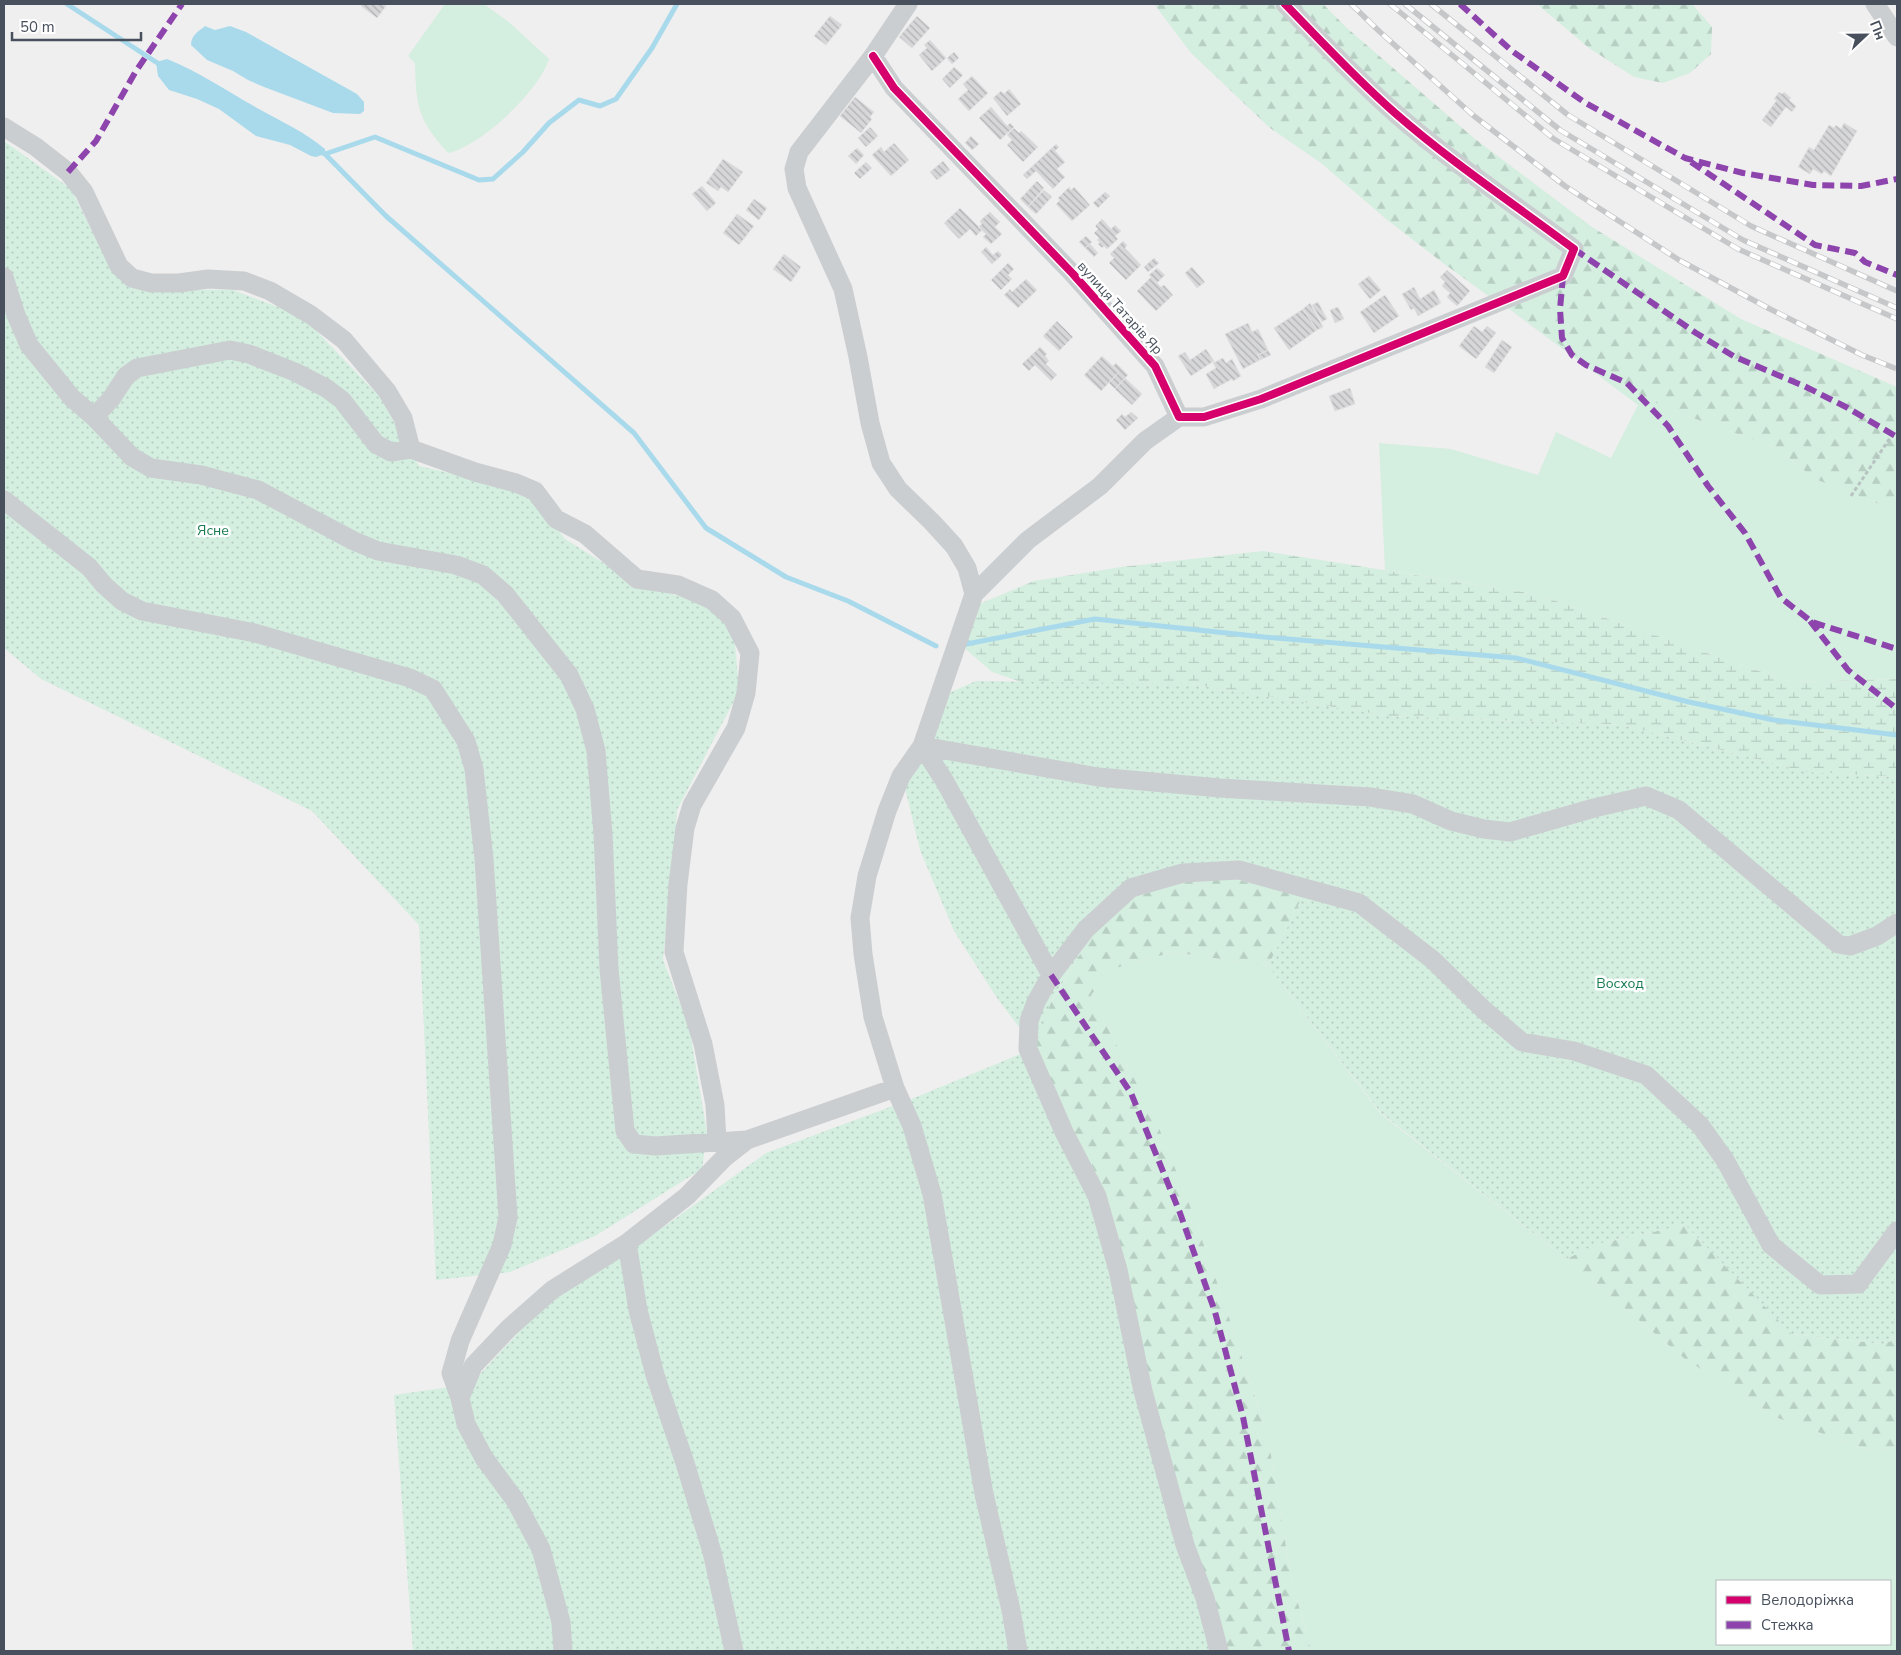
<svg xmlns="http://www.w3.org/2000/svg" width="1901" height="1655" font-family="'Nunito Sans',sans-serif">
  <style>
    .grass { fill: #d4eee0; fill-rule: evenodd }
    .forest { fill: url(#forest-firs) }
    .wetland { fill: url(#wetland-marsh) }
    .park { fill: url(#park-dots) }
    .water { fill: #a9daec }
    .lines { fill: none; stroke-linecap: round; stroke-linejoin: round }
    .stream { stroke: #a9daec; stroke-width: 5 }
    .building { fill: url(#building-back-hatch); stroke: #e1e1e2 }
    .path { stroke: #b8c4c1; stroke-width: 3; stroke-dasharray: 4 2.5; stroke-linecap: butt }
    .minor { stroke: #cbced0; stroke-width: 19 }
    .rail-casing { stroke: #c6c7c9; stroke-width: 5.5 }
    .rail { stroke: #fff; stroke-width: 4; stroke-dasharray: 11; stroke-linecap: butt }
    .quiet { stroke: #8e44ad; stroke-width: 6; stroke-dasharray: 12 6; stroke-linecap: butt }
    .cycleway-casing { stroke: #fff; stroke-width: 11 }
    .cycleway { stroke: #d6006c; stroke-width: 8 }
    .labels { text-anchor: middle; dominant-baseline: central; stroke-width: 5; stroke-linejoin: round; paint-order: stroke }
    .street-label { font-size: 14px; fill: #47505c; stroke: #fff }
    .park-label { font-size: 14px; fill: #187c50; stroke: #fff }
  </style>
  <defs>
    <pattern id="forest-firs" width="22" height="20" patternUnits="userSpaceOnUse" patternTransform="scale(1.25)"><rect width="22" height="20" fill="#d4eee0"/><path d="M5 1l3.5 6h-7zM16 11l3.5 6h-7z" fill="#b7cec3"/></pattern>
    <pattern id="wetland-marsh" width="20" height="14" patternUnits="userSpaceOnUse" patternTransform="scale(1.25)"><rect width="20" height="14" fill="#d4eee0"/><path d="M1 5h8M5 5V1M11 12h8M15 12V8" fill="none" stroke="#b7cec3"/></pattern>
    <pattern id="park-dots" width="8" height="8" patternUnits="userSpaceOnUse" patternTransform="scale(1.25)"><rect width="8" height="8" fill="#d4eee0"/><path d="M2 2h.1M6 6h.1" fill="none" stroke="#b7cec3" stroke-width="1.8" stroke-linecap="round"/></pattern>
    <pattern id="building-back-hatch" width="6" height="6" patternUnits="userSpaceOnUse" patternTransform="scale(1.25)"><rect width="6" height="6" fill="#d7d7d9"/><path d="M-1 5l2 2M0 0l6 6M5-1l2 2" fill="none" stroke="#b0b1b3"/></pattern>
  </defs>
  <rect width="100%" height="100%" fill="#f0efef"/>
  <!-- grass -->
  <path class="grass" d="M445,4H484L510,23L549,59C539,91 481,146 448,153C418,119 416,108 415,63L408,56Z
    M1505,306L1616,384L1671,410L1776,448L1815,479L1897,511V679L1791,682L1536,594L1385,570L1379,443L1451,449L1538,475L1556,432L1611,458L1638,405Z
    M1173,952L1268,966L1381,1114L1566,1259L1685,1359L1778,1418L1872,1451L1897,1447V1651H1311L1291,1577L1268,1437L1225,1305L1190,1206L1157,1123L1091,995L1112,969ZM1717,1581H1890V1644H1717Z"/>
  <!-- forest -->
  <path class="forest" d="M1154,4H1323L1347,28L1475,139L1592,227L1741,319L1897,387V511L1815,479L1776,448L1671,410L1616,384L1505,306L1494,300L1443,263L1386,219L1321,163L1270,128L1191,53Z
    M1537,4H1692L1712,27L1711,54L1690,73L1663,83L1634,77L1589,48Z
    M1231,878L1303,896L1268,966L1173,952L1112,969L1091,995L1157,1123L1190,1206L1225,1305L1268,1437L1291,1577L1311,1651H1225L1181,1509L1121,1262L1099,1179L1062,1111L1035,1047L1049,1006L1089,939L1134,892L1186,880Z
    M1685,1225L1792,1334L1883,1344L1897,1339V1447L1872,1451L1778,1418L1685,1359L1566,1259L1597,1244Z"/>
  <!-- wetland -->
  <path class="wetland" d="M1263,551L1536,594L1791,682L1897,679V777L1807,772L1622,725L1389,716L1189,684L1021,682L992,672L961,645L977,605L1034,581L1121,567Z"/>
  <!-- park -->
  <path class="park" d="M4,141L71,189L97,241L135,289L233,290L302,316L380,397L419,466L527,491L565,539L637,584L707,604L734,632L739,691L677,810L674,856L663,960L689,1026L707,1133L702,1169L595,1236L510,1272L436,1280L419,925L312,811L41,679L4,648Z
    M976,681L1189,684L1389,716L1622,725L1807,772L1897,777V1339L1883,1344L1792,1334L1685,1225L1597,1244L1566,1259L1381,1113L1268,966L1303,896L1231,878L1186,880L1134,892L1089,939L1051,1002L1035,1048L1062,1111L1099,1179L1121,1262L1150,1395L1225,1651H413L394,1395L471,1384L539,1310L672,1221L766,1153L909,1100L1035,1048L997,998L954,931L920,850L905,788L940,697Z"/>
  <!-- water -->
  <path class="water" d="M205,26L215,30L230,26L246,32L357,94L364,102V111L360,114L333,113L264,87L248,80L233,71L207,60L191,45C191,35 198,32 205,26Z
    M167,59C200,72 228,92 259,109C282,122 305,132 325,149V154L316,157L311,156L290,145L256,136L219,109L197,99L169,90L158,76L156,62Z"/>
  <g class="lines">
    <!-- stream -->
    <path class="stream" d="M67,4L162,66
      M321,152L325,154L386,216L634,433L706,528L786,577L848,601L936,646
      M325,154L375,137L479,180L493,179L523,152L549,123L579,100L600,106L616,99L652,48L677,4
      M961,645L1095,619L1264,637L1516,658L1689,702L1774,720L1897,735"/>
  </g>
  <!-- building -->
  <path class="building" d="M363,4H383L386,6L377,18L361,6Z
    M830,16L842,25L826,45L814,36Z
    M917,16L930,28L912,48L899,37Z
    M930,40L946,58L932,71L919,55L927,48L924,45Z
    M954,52L959,58L952,64L947,58Z
    M954,67L963,75L950,88L942,79Z
    M972,76L988,93L969,111L958,99L968,90L963,84Z
    M1009,89L1021,104L1007,116L993,98L1001,91L1004,94Z
    M1779,92L1782,94L1784,92L1791,98L1789,100L1796,106L1792,112L1786,107L1771,127L1762,120L1777,100L1774,99Z
    M855,97L874,112L870,117L872,119L861,133L840,116Z
    M991,107L1007,126L1010,123L1014,127L1000,140L979,118Z
    M1844,123L1857,131L1831,176L1824,171L1822,174L1813,169L1810,174L1798,167L1809,147L1814,150L1829,125L1834,128L1836,125L1841,129Z
    M870,127L878,136L866,147L858,138Z
    M1014,128L1019,133L1021,131L1038,147L1023,162L1007,145L1012,140L1007,135Z
    M971,136L979,144L972,150L965,143Z
    M894,143L909,160L891,176L872,155L881,147L884,152Z
    M1056,144L1059,147L1055,151L1065,162L1057,169L1065,177L1053,189L1036,171L1027,179L1023,175Z
    M857,148L864,155L856,164L848,156Z
    M723,159L743,172L728,192L721,187L718,191L706,183Z
    M943,161L950,170L937,180L930,172Z
    M866,162L872,168L860,179L854,173Z
    M1037,181L1044,188L1028,207L1020,199Z
    M702,186L716,203L707,211L692,194Z
    M1069,187L1071,190L1074,187L1090,205L1072,221L1056,204L1060,200L1058,198Z
    M1044,190L1052,197L1036,214L1028,207Z
    M1105,192L1110,196L1098,208L1093,203Z
    M754,199L767,208L759,220L746,210Z
    M960,208L982,230L976,236L970,229L959,239L944,223Z
    M990,212L1000,222L995,227L1002,234L991,244L983,237L986,234L978,227L982,224L980,221Z
    M737,214L754,226L739,245L723,233Z
    M1102,219L1111,229L1115,225L1121,231L1115,236L1118,239L1107,249L1104,246L1102,248L1098,244L1100,242L1097,240L1099,238L1094,233L1098,229L1095,226Z
    M1086,236L1092,242L1085,248L1079,242Z
    M1123,241L1127,245L1125,248L1141,265L1126,280L1109,263L1114,258L1110,254Z
    M1090,244L1098,253L1094,257L1085,248Z
    M986,247L993,255L998,251L1002,255L992,264L981,252Z
    M784,254L801,267L791,282L773,269Z
    M1154,258L1159,263L1148,272L1144,267Z
    M1008,263L1014,269L1008,275L1012,279L1001,290L991,280Z
    M1192,267L1205,282L1197,288L1185,273Z
    M1157,268L1165,275L1157,283L1149,275Z
    M1447,270L1470,291L1457,306L1447,297L1450,293L1442,286L1445,282L1440,277Z
    M1369,276L1381,290L1370,299L1358,284Z
    M1151,277L1161,287L1164,285L1173,295L1156,311L1137,291Z
    M1026,279L1037,290L1018,308L1004,295L1010,289L1012,292Z
    M1414,287L1420,299L1434,290L1441,303L1418,316L1414,308L1411,310L1402,294Z
    M1385,295L1399,316L1374,333L1360,312Z
    M1318,302L1327,319L1322,322L1312,305Z
    M1310,303L1323,327L1317,330L1303,309Z
    M1338,307L1344,319L1335,323L1330,310Z
    M1303,309L1317,330L1289,350L1274,328Z
    M1057,321L1073,337L1059,351L1043,336Z
    M1248,323L1252,332L1258,329L1268,350L1258,355L1260,360L1243,369L1225,334Z
    M1474,326L1482,332L1487,326L1496,333L1476,359L1459,346Z
    M1502,340L1512,347L1494,373L1485,367Z
    M1040,347L1047,354L1045,356L1049,361L1046,364L1057,375L1051,381L1035,365L1029,371L1022,364Z
    M1206,349L1214,361L1191,376L1178,356L1185,352L1190,360Z
    M1268,350L1271,355L1260,360L1258,355Z
    M1102,356L1119,372L1101,391L1084,375Z
    M1223,358L1226,363L1232,359L1241,376L1233,381L1232,379L1214,389L1206,374L1216,368L1213,363Z
    M1116,363L1128,375L1115,389L1109,383L1119,372L1113,366Z
    M1125,378L1142,394L1132,405L1115,389Z
    M1350,388L1355,404L1335,411L1329,396Z
    M1131,412L1138,418L1125,430L1116,420L1122,414L1125,417Z"/>
  <g class="lines">
    <!-- path -->
    <path class="path" d="M1851,496L1892,435"/>
    <!-- minor -->
    <path class="minor" d="M908,4L873,56L799,152L794,169L797,188L843,289L858,357L870,423L881,463L898,489L932,522L954,546L967,568L974,594L922,746L901,776L887,811L867,876L860,918L863,954L873,1017L895,1088L912,1126L932,1194L984,1494L1011,1610L1018,1651
      M1875,4L1897,37
      M873,56L894,88L1073,274L1155,366L1179,417H1204L1261,399L1563,276L1574,249C1514,204 1451,162 1395,113C1356,79 1321,41 1285,4
      M4,127L36,147L68,172L84,192L119,266L132,278L151,283H179L208,279L244,281L270,291L311,315L344,340L387,391L403,418L411,449
      M4,277L16,315L29,345L72,398L94,417L132,457L151,468L201,475L258,490L354,541L378,551L456,565L483,575L505,594L569,675L585,709L596,751L603,834L609,969L625,1131L634,1144L656,1146L747,1140
      M94,417L111,399L126,376L137,368L230,350L249,354L295,372L326,388L342,400L376,444L391,452L411,449L475,472L516,483L535,491L556,519L585,534L637,579L678,585L712,600L732,618L750,653L746,693L736,728L692,805L685,828L678,884L674,952L703,1044L715,1105L717,1141
      M4,500L89,567L104,585L122,601L142,611L255,633L410,678L433,689L466,741L474,769L484,859L508,1217L502,1245L460,1341L451,1373L460,1398
      M974,594L1028,540L1100,486L1145,441L1179,417
      M922,746L1098,777L1220,788L1370,797L1413,804L1451,821L1484,829L1510,832L1594,808L1646,796L1679,810L1838,944L1850,946L1877,936L1897,923
      M922,746L944,780L1051,975
      M627,1243L638,1310L655,1375L685,1463L712,1552L734,1651
      M563,1651L561,1622L541,1549L515,1500L484,1458L466,1424L460,1398L473,1366L509,1328L552,1290L627,1243L687,1196L724,1158L747,1140L895,1088
      M1219,1651L1205,1598L1185,1545L1143,1391L1118,1270L1097,1196L1064,1132L1028,1049L1029,1021L1036,1002L1051,975L1086,929L1131,888L1183,873L1239,870L1359,903L1433,960L1484,1010L1522,1042L1574,1051L1646,1075L1700,1125L1725,1160L1771,1245L1820,1285L1858,1284L1897,1231"/>
    <!-- rail casing -->
    <g class="rail-casing">
      <path id="rail" d="M1351,4L1380,32L1474,116L1565,186L1679,260L1770,309L1862,355L1897,369
        M1390,4L1554,139L1738,249L1897,319
        M1405,4L1560,130L1743,240L1897,308
        M1431,4L1568,115L1751,226L1897,291"/>
    </g>
    <!-- rail -->
    <use href="#rail" class="rail"/>
    <!-- quiet -->
    <path class="quiet" d="M1460,4L1512,51L1584,102L1685,158L1743,173L1813,185L1861,186L1897,179
      M1691,162L1815,245L1855,253L1865,262L1897,275
      M68,172L96,141L136,71L182,4
      M1574,249L1696,333L1735,357L1804,386L1846,407L1897,437
      M1563,276L1560,309L1562,338L1572,355L1586,365L1627,383L1668,426L1708,486L1745,533L1781,598L1812,622L1897,649
      M1810,621L1848,670L1897,709
      M1051,975L1131,1093L1180,1213L1215,1312L1243,1417L1289,1651"/>
    <!-- cycleway casing -->
    <g class="cycleway-casing">
      <path id="cycleway" d="M873,56L894,88L1073,274L1155,366L1179,417H1204L1261,399L1563,276L1574,249C1514,204 1451,162 1395,113C1356,79 1321,41 1285,4"/>
    </g>
    <!-- cycleway -->
    <use href="#cycleway" class="cycleway"/>
  </g>
  <g class="labels">
    <!-- street labels -->
    <g class="street-label">
      <text transform="translate(1120 308) rotate(48)">вулиця Татарів Яр</text>
    </g>
    <!-- park labels -->
    <g class="park-label">
      <text x="213" y="530">Ясне</text>
      <text x="1620" y="983">Восход</text>
    </g>
  </g>
  <!-- border -->
  <rect width="1901" height="1655" fill="none" stroke="#47505c" stroke-width="10"/>
  <!-- legend -->
  <rect x="1716" y="1580" width="175" height="65" fill="#ffffff" stroke="#b5b9be"/>
  <rect x="1726" y="1596" width="25" height="8" fill="#d6006c" stroke="#b5b9be"/>
  <text x="1761" y="1605" font-size="15" fill="#47505c">Велодоріжка</text>
  <rect x="1726" y="1621" width="25" height="8" fill="#8e44ad" stroke="#b5b9be"/>
  <text x="1761" y="1630" font-size="15" fill="#47505c">Стежка</text>
  <!-- north arrow -->
  <g transform="translate(1866 35) rotate(68)" stroke="#ffffff" stroke-width="4" paint-order="stroke">
  <path d="M0-4L9 19L0 12L-9 19Z" fill="#47505c"/>
  <text y="-8" font-size="14" font-weight="bold" text-anchor="middle" fill="#47505c">Пн</text>
  </g>
  <!-- scale -->
  <path d="M12 32v8h129v-8" fill="none" stroke="#47505c" stroke-width="2.5"/>
  <text x="20" y="32" font-size="15" fill="#47505c" stroke="#ffffff" stroke-width="4" paint-order="stroke">50 m</text>
</svg>
